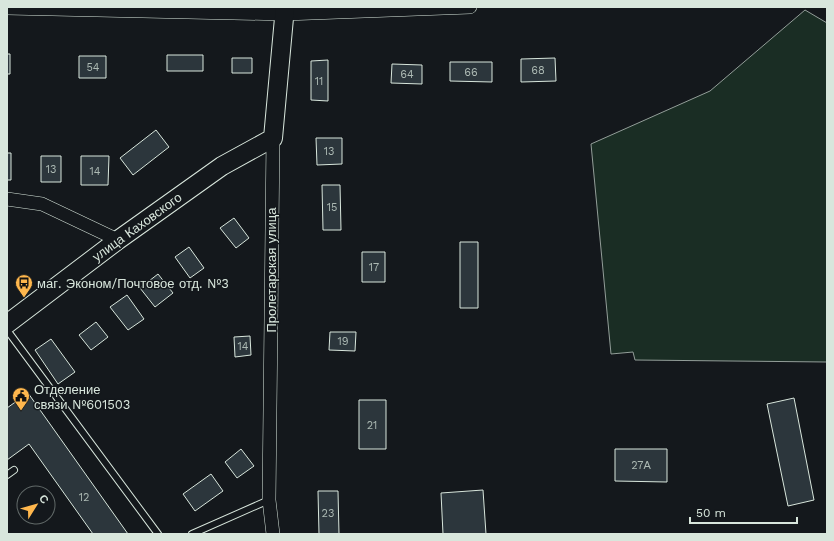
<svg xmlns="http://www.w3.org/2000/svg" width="834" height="541" font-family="'Work Sans',sans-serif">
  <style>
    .green { fill: #1a2d24; stroke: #939e99 }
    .building { fill: #2c363c; stroke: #d8e6dc }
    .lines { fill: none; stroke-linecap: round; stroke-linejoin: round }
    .lane-casing { stroke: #d8e6dc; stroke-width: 8 }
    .street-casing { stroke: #d8e6dc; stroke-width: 14 }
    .secondary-casing { stroke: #d8e6dc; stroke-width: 20 }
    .lane { stroke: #14181c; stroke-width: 6 }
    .street { stroke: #14181c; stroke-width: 13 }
    .secondary { stroke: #14181c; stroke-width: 18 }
    .labels { text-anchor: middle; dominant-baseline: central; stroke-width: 3; stroke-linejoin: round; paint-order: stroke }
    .number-label { font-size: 11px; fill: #adbab4 }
    .street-label { font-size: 13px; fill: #d8e6dc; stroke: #14181c }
    .poi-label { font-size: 13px; fill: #d8e6dc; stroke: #14181c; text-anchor: start }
  </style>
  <rect width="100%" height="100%" fill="#14181c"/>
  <!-- green -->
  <path class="green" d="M805,10L827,23V362L635,360L633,352L611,354L591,144L710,91Z"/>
  <!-- building -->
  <path class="building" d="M7,54H10V74H7Z
    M167,55H203V71H167Z
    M79,56H106V78H79Z
    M232,58H252V73H232Z
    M555,58L556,81L521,82V59Z
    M328,60V101L311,100V61Z
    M450,62H492V82L450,81Z
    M392,64L422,65V84L391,83Z
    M156,130L169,147L133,175L120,158Z
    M316,138H342V164L317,165Z
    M7,153H11V180H7Z
    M41,156H61V182H41Z
    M81,156H109L108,185H81Z
    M322,185H340L341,230H323Z
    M234,218L249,238L236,248L220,228Z
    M460,242H478V308H460Z
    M189,247L204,268L190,278L175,257Z
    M362,252H385V282H362Z
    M158,274L173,293L155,307L140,288Z
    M127,295L144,319L128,330L110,307Z
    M96,322L108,337L91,350L79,335Z
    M330,332H356L355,351L329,350Z
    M250,336L251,355L235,357L234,337Z
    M51,339L75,372L58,384L35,350Z
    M28,393L128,534H93L29,444L7,460V408Z
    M794,398L814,500L788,506L767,404Z
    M359,400H386V449H359Z
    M241,449L254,466L237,478L225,462Z
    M615,449H667V482L615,481Z
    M211,474L223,491L195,511L183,494Z
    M483,490L486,534H443L441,493Z
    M318,491H338L339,534H319Z"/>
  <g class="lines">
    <!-- lane casing -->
    <g class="lane-casing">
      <path id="lane" d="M7,330L158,534
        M7,475L14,470
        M192,534L269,500"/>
    </g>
    <!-- street casing -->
    <g class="street-casing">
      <path id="street" d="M7,8L285,14L470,7
        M273,138L269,500L273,534
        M7,199L42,204L118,240"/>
    </g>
    <!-- secondary casing -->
    <g class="secondary-casing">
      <path id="secondary" d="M7,324L118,240L222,166L273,138L285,7"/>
    </g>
    <!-- lane -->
    <use href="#lane" class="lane"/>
    <!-- street -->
    <use href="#street" class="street"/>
    <!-- secondary -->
    <use href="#secondary" class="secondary"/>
  </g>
  <!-- icons -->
  <defs>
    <g id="bus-pin" transform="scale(0.9)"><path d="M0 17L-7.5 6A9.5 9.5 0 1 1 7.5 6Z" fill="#ffb74d" stroke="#14181c"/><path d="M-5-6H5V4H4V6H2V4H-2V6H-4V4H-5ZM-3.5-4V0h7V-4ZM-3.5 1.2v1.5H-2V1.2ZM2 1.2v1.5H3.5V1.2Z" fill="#111"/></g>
    <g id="civic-pin" transform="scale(0.9)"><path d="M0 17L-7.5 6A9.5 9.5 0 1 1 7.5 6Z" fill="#ffb74d" stroke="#14181c"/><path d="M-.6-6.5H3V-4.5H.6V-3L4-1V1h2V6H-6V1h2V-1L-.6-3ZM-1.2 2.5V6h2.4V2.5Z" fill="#111"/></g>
  </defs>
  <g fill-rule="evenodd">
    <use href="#bus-pin" x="24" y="283"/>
    <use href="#civic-pin" x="21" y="396"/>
  </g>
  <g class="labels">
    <!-- number labels -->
    <g class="number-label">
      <text x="93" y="67">54</text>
      <text x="538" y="70">68</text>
      <text x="471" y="72">66</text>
      <text x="407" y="74">64</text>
      <text x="319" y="81">11</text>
      <text x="329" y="151">13</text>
      <text x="51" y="169">13</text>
      <text x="95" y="171">14</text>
      <text x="332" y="207">15</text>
      <text x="374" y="267">17</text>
      <text x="343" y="341">19</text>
      <text x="243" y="346">14</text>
      <text x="372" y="425">21</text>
      <text x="641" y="465">27А</text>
      <text x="84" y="497">12</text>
      <text x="328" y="513">23</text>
    </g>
    <!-- street labels -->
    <g class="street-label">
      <text transform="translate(137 227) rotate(-36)">улица Каховского</text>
      <text transform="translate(271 270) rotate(-90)">Пролетарская улица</text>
    </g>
    <!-- poi labels -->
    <g class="poi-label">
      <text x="37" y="283">маг. Эконом/Почтовое отд. №3</text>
      <text x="34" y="389">Отделение<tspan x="34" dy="15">связи №601503</tspan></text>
    </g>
  </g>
  <!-- border -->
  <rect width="834" height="541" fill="none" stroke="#d8e6dc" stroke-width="16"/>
  <!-- north arrow -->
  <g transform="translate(36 505) rotate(53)"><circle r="19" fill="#14181c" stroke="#626a69"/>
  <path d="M0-3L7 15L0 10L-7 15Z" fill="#ffb74d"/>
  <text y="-6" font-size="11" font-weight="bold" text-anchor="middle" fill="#d8e6dc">С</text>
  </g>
  <!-- scale -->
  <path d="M690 517v6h107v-6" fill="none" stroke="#d8e6dc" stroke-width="2"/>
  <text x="696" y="517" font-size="12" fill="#d8e6dc" stroke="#14181c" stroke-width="3" paint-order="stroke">50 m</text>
</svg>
